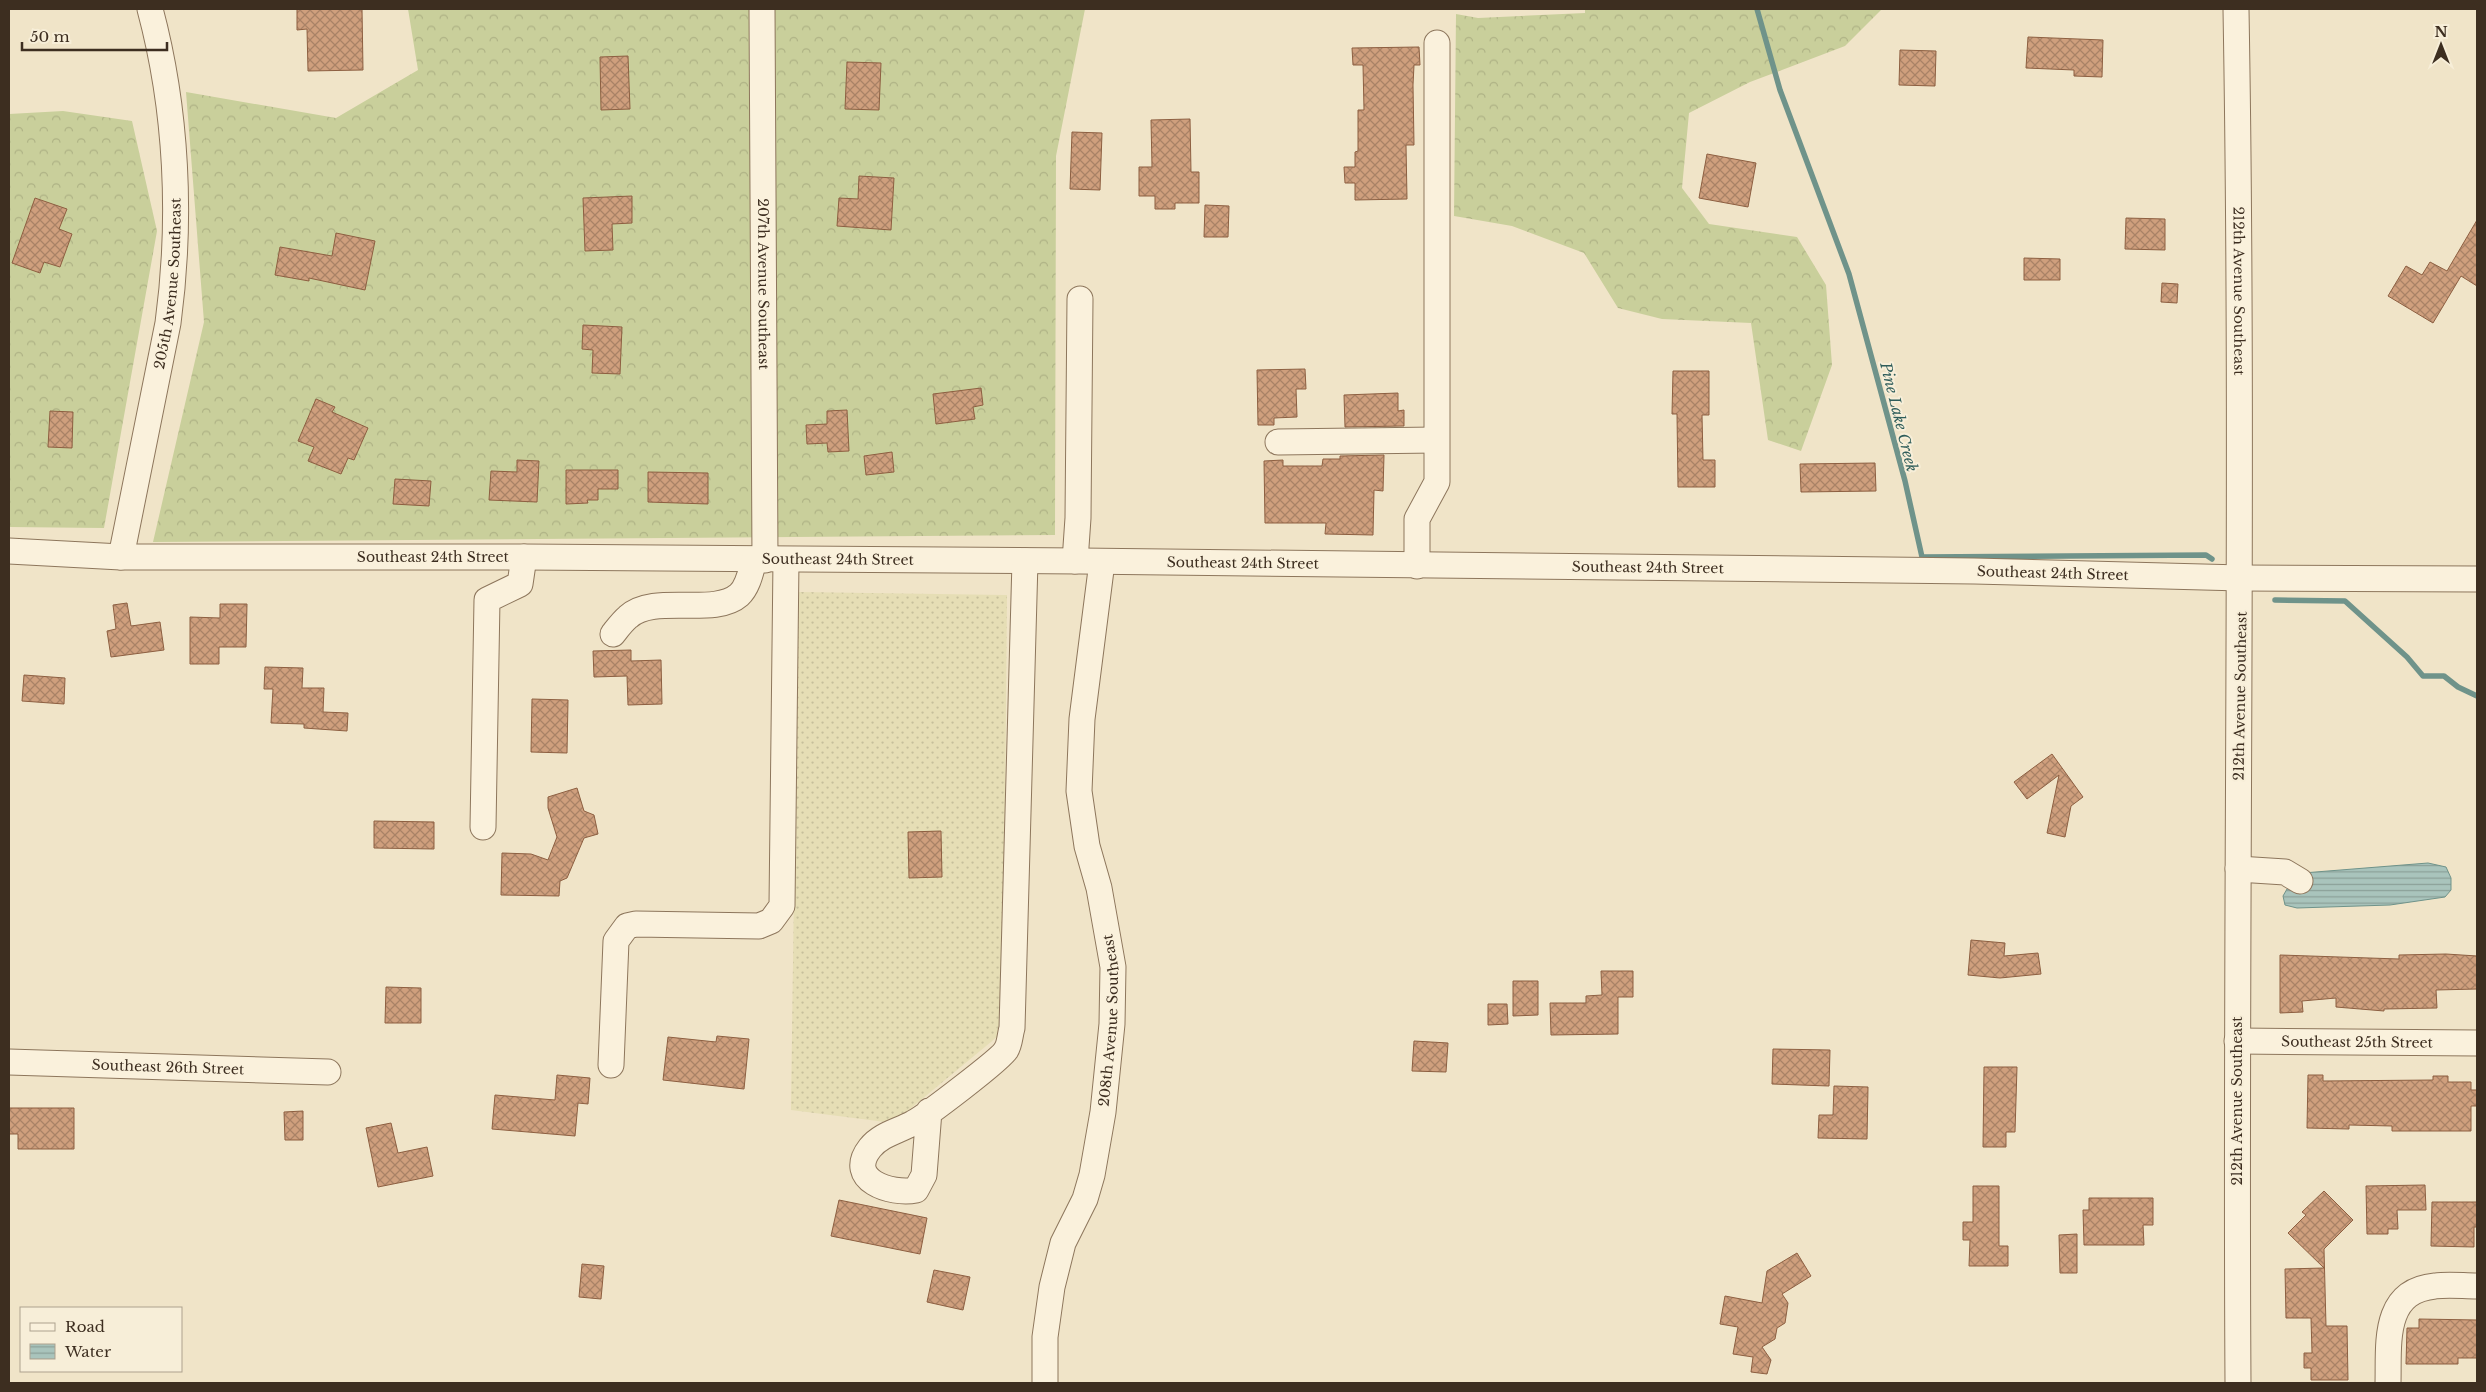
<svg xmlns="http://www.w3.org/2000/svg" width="2486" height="1392" font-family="'Libre Baskerville',serif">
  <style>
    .farmland { fill: url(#farmland-dots) }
    .forest { fill: url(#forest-crowns) }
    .water { fill: url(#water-rules); stroke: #6f938a }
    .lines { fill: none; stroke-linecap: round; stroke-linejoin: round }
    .stream { stroke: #6f938a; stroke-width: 5.5 }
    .building { fill: url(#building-cross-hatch); stroke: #8d5f41 }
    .minor-casing { stroke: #8d765c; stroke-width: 27 }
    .minor { stroke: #faf1dc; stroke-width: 25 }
    .labels { text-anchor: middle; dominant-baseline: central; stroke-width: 4; stroke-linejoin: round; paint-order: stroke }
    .street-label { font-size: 14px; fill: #3d2e20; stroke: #f7eed8 }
    .water-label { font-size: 15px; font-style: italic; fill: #2f5d5a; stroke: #f7eed8 }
  </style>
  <defs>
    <pattern id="farmland-dots" width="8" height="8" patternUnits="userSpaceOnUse" patternTransform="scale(1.25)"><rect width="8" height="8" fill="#e6deb5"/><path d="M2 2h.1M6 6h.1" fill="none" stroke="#c6bf9b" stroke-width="1.8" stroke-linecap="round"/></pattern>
    <pattern id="forest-crowns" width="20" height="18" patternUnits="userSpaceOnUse" patternTransform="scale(1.25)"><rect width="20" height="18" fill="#c9cf9b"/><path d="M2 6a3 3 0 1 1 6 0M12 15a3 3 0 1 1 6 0" fill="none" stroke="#aeb285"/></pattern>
    <pattern id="water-rules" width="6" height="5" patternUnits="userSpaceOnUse" patternTransform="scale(1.25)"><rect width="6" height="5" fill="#a9c4bc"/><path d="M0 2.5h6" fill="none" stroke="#8ba098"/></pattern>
    <pattern id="building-cross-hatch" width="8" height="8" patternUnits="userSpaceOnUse" patternTransform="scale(1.25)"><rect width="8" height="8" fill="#cf9f7d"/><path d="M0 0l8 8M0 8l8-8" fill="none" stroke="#a98266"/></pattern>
  </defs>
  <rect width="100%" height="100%" fill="#f0e4c8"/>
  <!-- farmland -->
  <path class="farmland" d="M798,592L1007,595L1003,1032L893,1123L791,1110Z"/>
  <!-- forest -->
  <path class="forest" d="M408,9H1085L1056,156L1055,535L153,542L204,322L186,92L336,118L418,70Z
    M1585,9H1882L1845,46L1750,82L1689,113L1682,188L1709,224L1797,237L1826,285L1832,365L1801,451L1768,440L1751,323L1662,319L1618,308L1584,253L1512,226L1454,216L1456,14L1478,18L1585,13Z
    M63,111L132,121L157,231L104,528L9,527V114Z"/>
  <!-- water -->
  <path class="water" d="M2428,863L2446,867L2451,878V890L2445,897L2390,905L2297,908L2285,905L2283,896L2287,889L2298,886L2303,873Z"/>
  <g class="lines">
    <!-- stream -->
    <path class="stream" d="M1757,9L1780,90L1849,274L1905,481L1922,557L2206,555L2212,559
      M2275,600L2345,601L2407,657L2423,676H2444L2458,687L2477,696"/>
  </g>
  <!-- building -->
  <path class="building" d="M297,9H362L363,70L308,71L307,29L297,30Z
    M2028,37L2103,40L2102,77L2074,76V70L2026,68Z
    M1419,47L1420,65H1414L1413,85L1414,145H1406L1407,199L1355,200V183H1345L1344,167H1355V152L1358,151V110H1364L1363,65H1353L1352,48Z
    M1900,50L1936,51L1935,86L1899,85Z
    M628,56L630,109L601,110L600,57Z
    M847,62L881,63L879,110L845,109Z
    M1190,119L1191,172H1199V203H1175V209H1155V196H1139V167H1152L1151,120Z
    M1072,132L1102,133L1100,190L1070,189Z
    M1707,154L1756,163L1748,207L1699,198Z
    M859,176L894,178L891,230L837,226L839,198L858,199Z
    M632,196V223L612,224L613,250L585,251L583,198Z
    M35,198L67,209L59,229L72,234L60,267L44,262L40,273L12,263Z
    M1205,205L1229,206L1228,237H1204Z
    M2126,218L2165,219V250L2125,249Z
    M2477,220V286L2461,276L2433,323L2388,296L2406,266L2422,275L2430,262L2447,271Z
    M336,233L375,241L365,290L309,278V281L275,275L280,247L332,256Z
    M2024,258L2060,259V280H2024Z
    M2162,283L2178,284L2177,303L2161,302Z
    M583,325L622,327L620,374L592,373L593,350L582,349Z
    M1305,369L1306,389H1296L1297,417L1274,418V425H1258L1257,370Z
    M1673,371H1709V415H1702L1703,460H1715V487H1678L1677,414H1672Z
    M981,388L983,405L973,407L975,419L936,424L933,394Z
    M1398,393V411L1404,410V426L1345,427L1344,395Z
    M316,399L335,407L332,412L368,428L354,460L348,458L341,474L308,461L314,447L298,441Z
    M847,410L849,451L828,452L827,443L807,444L806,425L827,424V411Z
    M50,411L73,412L72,448L48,447Z
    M892,452L894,472L866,475L864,456Z
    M1384,455L1383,491L1374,490L1373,535L1325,534L1326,523H1265L1264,461L1283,460V466H1322L1323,459H1340V456Z
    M517,460L539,461L537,502L489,500L491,471L517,472Z
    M1875,463L1876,491L1801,492L1800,464Z
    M566,470H618V489H598V500H587L588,503L566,504Z
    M648,472L708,473V504L648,502Z
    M395,479L431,481L429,506L393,504Z
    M127,603L131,626L160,622L164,650L111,657L107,631L116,629L113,605Z
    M220,604H247L246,647H219V664H190V617L220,618Z
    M631,650V661L661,660L662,704L628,705L627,676L594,677L593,651Z
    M265,667L303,668L302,688H324L323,712L348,713L347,731L304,728V724L271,723L273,689H264Z
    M24,675L65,678L64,704L22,701Z
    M532,699L568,700L567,753L531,752Z
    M2052,754L2083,797L2071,806L2065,837L2047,833L2059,775L2027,799L2014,782Z
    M577,788L584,811L594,815L598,834L584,838L567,878L560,881L559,896L501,895L502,853L531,854L548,860L557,837L548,808V797Z
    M374,821L434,822V849L374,848Z
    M941,831L942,877L909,878L908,832Z
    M1971,940L2005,943L2004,956L2038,953L2041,974L2000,978L1968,975Z
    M2446,954L2477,956V989L2436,990L2437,1008L2384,1009V1011L2336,1007V998L2302,1001L2303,1012L2280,1013V955L2399,959V955Z
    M1601,971H1633V997H1618V1034L1551,1035L1550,1003H1586V996L1602,995Z
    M1513,981H1538V1015L1513,1016Z
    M386,987L421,988V1023H385Z
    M1488,1004H1507L1508,1024L1488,1025Z
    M717,1036L749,1039L744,1089L663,1080L668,1037L716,1042Z
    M1414,1041L1448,1043L1446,1072L1412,1071Z
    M1773,1049L1830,1050L1829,1086L1772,1084Z
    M1984,1067H2017L2015,1132H2006V1147H1983Z
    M557,1075L590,1078L588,1104L578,1103L575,1136L492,1129L495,1095L555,1100Z
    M2308,1075H2323V1081L2433,1080V1076H2448V1082H2471V1090H2477V1106H2471V1131H2392V1126L2349,1125V1129L2307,1128Z
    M1834,1086L1868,1087L1867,1139L1818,1138L1819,1115H1833Z
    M9,1108H74V1149H18V1134H9Z
    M303,1111V1140H285L284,1112Z
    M391,1123L398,1153L427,1147L433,1176L378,1187L366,1128Z
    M2425,1185L2426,1210H2397L2398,1229H2388V1234H2367L2366,1186Z
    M1973,1186H1999V1246H2008V1266H1969L1970,1240H1963V1222H1973Z
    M2324,1191L2353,1220L2324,1249L2326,1326H2347L2348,1380H2311V1368H2304V1353H2312L2311,1318H2286L2285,1269L2324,1268L2288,1233L2306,1215L2302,1212Z
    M2089,1198H2153V1225H2143L2144,1245H2084L2083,1210H2089Z
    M839,1200L927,1218L920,1254L831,1236Z
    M2432,1202H2477V1227H2474V1247L2431,1246Z
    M2077,1234V1273H2060L2059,1235Z
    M1797,1253L1811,1276L1782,1294L1788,1303L1785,1323L1777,1328L1775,1339L1762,1347L1771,1360L1767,1374L1751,1372L1753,1357L1733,1354L1738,1327L1720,1324L1725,1296L1762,1303L1767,1271Z
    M582,1264L604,1266L601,1299L579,1297Z
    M934,1270L970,1277L963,1310L927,1302Z
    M2419,1319L2477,1320V1358H2458V1364H2406L2407,1328H2419Z"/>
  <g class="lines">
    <!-- minor casing -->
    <g class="minor-casing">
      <g id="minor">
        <path id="s1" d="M762,9L765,560"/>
        <path id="s2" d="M2236,9C2244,467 2235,925 2238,1383"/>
        <path d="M1278,442L1436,440"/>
        <path id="s3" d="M9,551L121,557H524L1080,561L1974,571L2241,578L2477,579"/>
        <path id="s4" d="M121,557L168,323C182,219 177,110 150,9"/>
        <path d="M1075,561L1078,518L1080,299"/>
        <path d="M1417,566V519L1437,482V43"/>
        <path d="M613,634C617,629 622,622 628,617C654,593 714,617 739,595C748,587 751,571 754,560"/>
        <path d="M483,827L487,600L520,584L524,557"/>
        <path d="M2238,869L2285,872L2300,881"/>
        <path id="s5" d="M2237,1041L2477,1043"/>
        <path id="s6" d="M9,1062L328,1072"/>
        <path d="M611,1065L616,941L627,926L636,924L759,926L771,921L782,906L786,560"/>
        <path d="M929,1111L924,1175L916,1190C891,1195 845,1180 870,1148C881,1134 899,1131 913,1123C925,1117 1001,1059 1006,1050C1010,1044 1010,1034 1012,1028L1025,561"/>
        <path id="s7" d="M1045,1383V1337L1052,1287L1063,1243L1085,1199L1092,1175L1103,1112L1112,1024L1113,967L1099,888L1087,846L1079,791L1082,719L1102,562"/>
        <path d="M2388,1383C2389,1344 2382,1291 2435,1286C2449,1284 2463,1286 2477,1286"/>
      </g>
    </g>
    <!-- minor -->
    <use href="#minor" class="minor"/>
  </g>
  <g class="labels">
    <!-- street labels -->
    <g class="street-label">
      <text stroke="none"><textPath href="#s4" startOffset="278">205th Avenue Southeast</textPath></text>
      <text stroke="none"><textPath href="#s1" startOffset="275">207th Avenue Southeast</textPath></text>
      <text stroke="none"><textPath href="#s2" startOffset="282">212th Avenue Southeast</textPath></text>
      <text stroke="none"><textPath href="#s3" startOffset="424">Southeast 24th Street</textPath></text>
      <text stroke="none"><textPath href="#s3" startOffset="829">Southeast 24th Street</textPath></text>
      <text stroke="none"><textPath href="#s3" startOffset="1234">Southeast 24th Street</textPath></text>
      <text stroke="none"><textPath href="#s3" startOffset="1639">Southeast 24th Street</textPath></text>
      <text stroke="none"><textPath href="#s3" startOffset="2044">Southeast 24th Street</textPath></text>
      <text transform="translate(2240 696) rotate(-89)">212th Avenue Southeast</text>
      <text stroke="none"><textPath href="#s7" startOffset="372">208th Avenue Southeast</textPath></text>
      <text stroke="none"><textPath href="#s5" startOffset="120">Southeast 25th Street</textPath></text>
      <text stroke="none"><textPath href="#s6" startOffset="159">Southeast 26th Street</textPath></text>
      <text transform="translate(2237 1101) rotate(-90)">212th Avenue Southeast</text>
    </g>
    <!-- water labels -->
    <g class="water-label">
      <text transform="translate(1899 417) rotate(76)">Pine Lake Creek</text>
    </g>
  </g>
  <!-- border -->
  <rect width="2486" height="1392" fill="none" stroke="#3d2e20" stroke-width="20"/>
  <!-- legend -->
  <rect x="20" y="1307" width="162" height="65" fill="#f7eed8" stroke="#ada18e"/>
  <rect x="30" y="1323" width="25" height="8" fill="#faf1dc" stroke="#ada18e"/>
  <text x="65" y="1332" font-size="15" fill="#3d2e20">Road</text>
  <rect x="30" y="1344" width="25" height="15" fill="url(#water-rules)" stroke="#ada18e"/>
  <text x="65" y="1357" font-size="15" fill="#3d2e20">Water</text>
  <!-- north arrow -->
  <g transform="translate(2441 45)" stroke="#f7eed8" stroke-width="4" paint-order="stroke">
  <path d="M0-4L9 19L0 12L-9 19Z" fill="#3d2e20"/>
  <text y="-8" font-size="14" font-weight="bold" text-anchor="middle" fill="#3d2e20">N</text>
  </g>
  <!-- scale -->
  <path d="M22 42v8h145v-8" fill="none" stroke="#3d2e20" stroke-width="2.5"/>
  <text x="30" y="42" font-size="15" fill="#3d2e20" stroke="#f7eed8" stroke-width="4" paint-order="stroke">50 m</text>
</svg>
